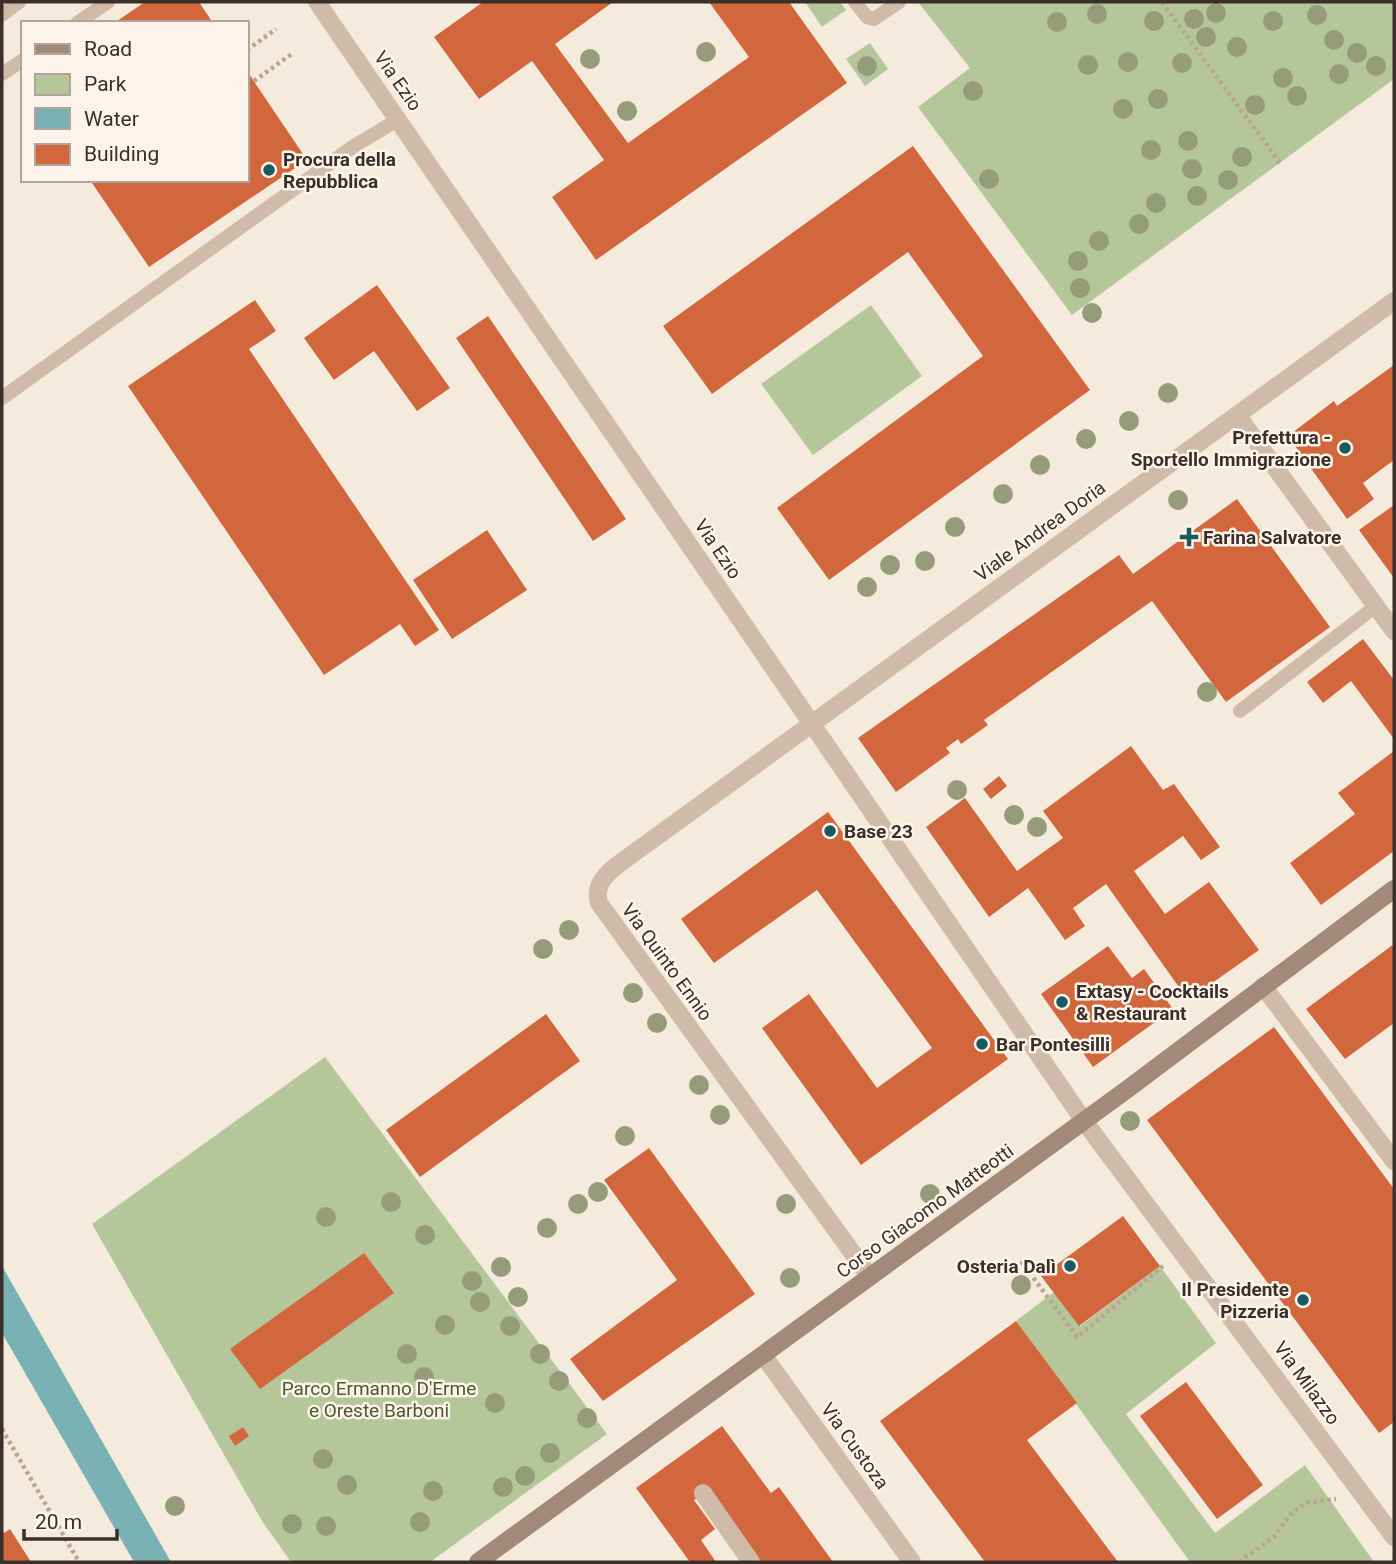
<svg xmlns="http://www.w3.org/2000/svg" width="1396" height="1564" font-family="Roboto,sans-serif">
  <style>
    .green { fill: #b6c69b }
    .water { fill: #79b1b5 }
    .building { fill: #d2673e }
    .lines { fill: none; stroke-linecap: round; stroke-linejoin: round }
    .path { stroke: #bba591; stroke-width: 4.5; stroke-dasharray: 3.5 3.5; stroke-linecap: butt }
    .service { stroke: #cfbba7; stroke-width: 14 }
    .minor { stroke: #cfbba7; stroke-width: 18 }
    .secondary { stroke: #a38978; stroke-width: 18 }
    .tree { fill: #969c7a }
    .poi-dot { fill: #195a61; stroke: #fcf4eb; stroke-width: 2.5 }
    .labels { text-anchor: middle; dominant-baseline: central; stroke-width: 5; stroke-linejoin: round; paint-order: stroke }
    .street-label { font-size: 19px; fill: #3b2f29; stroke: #fcf4eb }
    .poi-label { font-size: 19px; font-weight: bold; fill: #3b2f29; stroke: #fcf4eb; text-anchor: start }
    .park-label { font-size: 19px; fill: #485c29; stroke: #fcf4eb }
  </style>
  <rect width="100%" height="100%" fill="#f5ebdd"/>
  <!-- green -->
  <path class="green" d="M805,2H840L846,10L822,27Z
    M918,2H1394V79L1072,315L918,107L970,68Z
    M870,43L888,69L865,86L846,59Z
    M871,305L922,376L813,455L761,384Z
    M325,1057L607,1434L430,1562H291L262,1521L92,1224Z
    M1160,1266L1216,1343L1126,1414L1215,1533L1305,1465L1374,1562H1190L1016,1321L1054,1292L1080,1326Z"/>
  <!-- water -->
  <path class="water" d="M2,1266L171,1562H134L2,1333Z"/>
  <!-- building -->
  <path class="building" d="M145,2H199L213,23H114Z
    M483,2H613L555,44L628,143L749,57L709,2H789L847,83L596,260L552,197L604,160L532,61L479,99L434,37Z
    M247,71L307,160L149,267L90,180H247Z
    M913,146L1090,390L829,580L777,508L983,356L908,252L712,394L663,326Z
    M377,285L450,388L417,411L374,351L334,380L304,338Z
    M255,300L276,331L249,349L439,630L415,646L400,624L324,675L128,386Z
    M488,316L626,519L593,541L456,338Z
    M1394,365V460L1363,483L1374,499L1347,519L1288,436L1334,401L1337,406Z
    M1237,499L1330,627L1226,702L1152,601L984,720L988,725L961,744L958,739L946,748L950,753L896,792L858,738L1119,555L1133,574Z
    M1394,505V578L1359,530Z
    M487,530L527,590L452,639L413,580Z
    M1363,639L1394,680V739L1351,681L1323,703L1307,682Z
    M1131,746L1163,790L1174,784L1220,847L1201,860L1183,836L1134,871L1165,914L1209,882L1259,950L1188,1000L1106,884L1073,908L1085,926L1065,940L1028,888L989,917L926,827L965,798L1017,871L1063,838L1043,811Z
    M1394,751V851L1321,905L1290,863L1355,814L1338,793Z
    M999,776L1007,786L991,799L983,789Z
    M828,812L1008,1059L861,1165L762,1028L809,994L877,1088L932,1048L817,890L714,963L681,919Z
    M1394,944V1023L1345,1059L1306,1009Z
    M1108,946L1132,978L1144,969L1173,1009L1093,1067L1041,994Z
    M546,1014L580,1061L420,1177L386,1130Z
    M1274,1027L1394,1189V1422L1379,1433L1147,1120Z
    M649,1148L755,1294L603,1401L570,1359L677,1280L604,1180Z
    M1123,1216L1160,1266L1079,1326L1041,1276Z
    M364,1253L394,1293L260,1389L230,1349Z
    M1016,1321L1077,1403L1027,1440L1118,1562H985L880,1421Z
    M1186,1382L1263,1485L1217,1519L1140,1416Z
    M722,1426L771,1493L779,1487L833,1562H761L708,1490L694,1500L715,1529L701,1540L716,1562H690L636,1488Z
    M243,1427L249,1436L235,1446L229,1436Z
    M2,1529L4,1533L10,1529L31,1562H2Z"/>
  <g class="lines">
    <!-- path -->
    <path class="path" d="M1162,2L1280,163
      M247,50L276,29
      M254,81L293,53
      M1021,1261L1077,1337L1163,1266
      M2,1429L79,1562
      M1239,1562L1274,1537L1290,1515L1305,1503L1336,1499"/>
    <!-- service -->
    <path class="service" d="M855,2L867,17L874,19L899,2
      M2,15L19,2
      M77,23L108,2
      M2,74L23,60
      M2,398L354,146L399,119
      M1240,711L1376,606"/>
    <!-- minor -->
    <path class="minor" d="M317,2L1084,1121L1394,1537
      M1237,415L1394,631
      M1263,986L1394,1161
      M870,1277L599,903C594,887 604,876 616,866L1394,301
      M763,1355L912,1562
      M703,1493L751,1562"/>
    <!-- secondary -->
    <path class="secondary" d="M478,1562L1125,1091L1394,889"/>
  </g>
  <!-- trees -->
  <g class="tree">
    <circle cx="1216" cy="13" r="10"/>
    <circle cx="1097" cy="14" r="10"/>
    <circle cx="1317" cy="15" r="10"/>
    <circle cx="1194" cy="19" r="10"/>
    <circle cx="1154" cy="21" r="10"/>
    <circle cx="1273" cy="21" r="10"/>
    <circle cx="1057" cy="22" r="10"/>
    <circle cx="1206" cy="37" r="10"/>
    <circle cx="1334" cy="40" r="10"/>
    <circle cx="1237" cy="47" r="10"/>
    <circle cx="706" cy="52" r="10"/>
    <circle cx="1357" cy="53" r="10"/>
    <circle cx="590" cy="59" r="10"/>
    <circle cx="1128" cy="62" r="10"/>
    <circle cx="1182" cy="63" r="10"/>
    <circle cx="1088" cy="65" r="10"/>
    <circle cx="867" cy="66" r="10"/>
    <circle cx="1376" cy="66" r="10"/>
    <circle cx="1339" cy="74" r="10"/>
    <circle cx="1283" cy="78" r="10"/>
    <circle cx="973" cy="91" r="10"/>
    <circle cx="1297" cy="96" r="10"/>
    <circle cx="1158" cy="99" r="10"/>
    <circle cx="1255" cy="105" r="10"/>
    <circle cx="1123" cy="109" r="10"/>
    <circle cx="627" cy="111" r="10"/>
    <circle cx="1188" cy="141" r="10"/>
    <circle cx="1151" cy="150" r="10"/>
    <circle cx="1242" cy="157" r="10"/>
    <circle cx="1192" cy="169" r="10"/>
    <circle cx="989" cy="179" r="10"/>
    <circle cx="1228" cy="180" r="10"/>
    <circle cx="1197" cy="196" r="10"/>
    <circle cx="1156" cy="203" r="10"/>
    <circle cx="1139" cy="224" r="10"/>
    <circle cx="1099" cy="241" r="10"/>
    <circle cx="1078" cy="261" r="10"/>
    <circle cx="1080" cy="288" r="10"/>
    <circle cx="1092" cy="313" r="10"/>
    <circle cx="1168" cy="393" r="10"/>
    <circle cx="1129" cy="421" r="10"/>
    <circle cx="1086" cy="439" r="10"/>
    <circle cx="1040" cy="465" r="10"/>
    <circle cx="1003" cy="494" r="10"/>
    <circle cx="1178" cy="500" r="10"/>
    <circle cx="955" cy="527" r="10"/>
    <circle cx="925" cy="561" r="10"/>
    <circle cx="890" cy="565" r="10"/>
    <circle cx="867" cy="587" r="10"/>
    <circle cx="1207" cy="692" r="10"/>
    <circle cx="957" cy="790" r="10"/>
    <circle cx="1014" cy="815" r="10"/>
    <circle cx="1037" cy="827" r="10"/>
    <circle cx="569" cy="930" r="10"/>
    <circle cx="543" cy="949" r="10"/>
    <circle cx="633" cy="993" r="10"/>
    <circle cx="657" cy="1023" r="10"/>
    <circle cx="699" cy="1085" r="10"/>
    <circle cx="720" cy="1115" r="10"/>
    <circle cx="1130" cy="1121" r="10"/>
    <circle cx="625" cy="1136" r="10"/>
    <circle cx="598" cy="1192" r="10"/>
    <circle cx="930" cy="1194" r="10"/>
    <circle cx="391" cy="1202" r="10"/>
    <circle cx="578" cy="1204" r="10"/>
    <circle cx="786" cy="1204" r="10"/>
    <circle cx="326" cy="1217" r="10"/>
    <circle cx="547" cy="1228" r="10"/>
    <circle cx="425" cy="1235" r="10"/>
    <circle cx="501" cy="1267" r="10"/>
    <circle cx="790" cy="1278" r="10"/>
    <circle cx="472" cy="1281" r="10"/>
    <circle cx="1021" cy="1285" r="10"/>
    <circle cx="518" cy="1297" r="10"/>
    <circle cx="480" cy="1302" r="10"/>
    <circle cx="445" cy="1325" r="10"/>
    <circle cx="510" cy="1326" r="10"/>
    <circle cx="407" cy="1354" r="10"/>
    <circle cx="540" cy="1354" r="10"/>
    <circle cx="424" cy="1377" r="10"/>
    <circle cx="559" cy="1381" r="10"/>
    <circle cx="495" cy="1403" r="10"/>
    <circle cx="587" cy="1418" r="10"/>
    <circle cx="550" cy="1453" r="10"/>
    <circle cx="323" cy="1459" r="10"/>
    <circle cx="525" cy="1476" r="10"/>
    <circle cx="347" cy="1485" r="10"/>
    <circle cx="503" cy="1487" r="10"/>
    <circle cx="433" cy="1491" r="10"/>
    <circle cx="175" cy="1506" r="10"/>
    <circle cx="420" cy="1522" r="10"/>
    <circle cx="292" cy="1524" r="10"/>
    <circle cx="326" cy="1526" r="10"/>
  </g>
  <!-- markers -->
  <g class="poi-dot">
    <circle cx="269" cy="170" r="7"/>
    <circle cx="1345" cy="448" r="7"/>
    <path d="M1185.5 526.5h7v7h7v7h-7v7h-7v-7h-7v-7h7z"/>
    <circle cx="830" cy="831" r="7"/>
    <circle cx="1062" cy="1002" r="7"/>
    <circle cx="982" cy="1044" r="7"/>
    <circle cx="1070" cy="1266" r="7"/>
    <circle cx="1303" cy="1300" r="7"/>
  </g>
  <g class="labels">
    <!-- street labels -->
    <g class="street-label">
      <text transform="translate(398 81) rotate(55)">Via Ezio</text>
      <text transform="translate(1040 531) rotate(-36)">Viale Andrea Doria</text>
      <text transform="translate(718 549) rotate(56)">Via Ezio</text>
      <text transform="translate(667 962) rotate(54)">Via Quinto Ennio</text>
      <text transform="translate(925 1211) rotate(-36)">Corso Giacomo Matteotti</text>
      <text transform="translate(1307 1383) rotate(54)">Via Milazzo</text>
      <text transform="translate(855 1446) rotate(54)">Via Custoza</text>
    </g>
    <!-- poi labels -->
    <g class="poi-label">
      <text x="283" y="159">Procura della<tspan x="283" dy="22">Repubblica</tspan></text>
      <text x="1331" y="437" text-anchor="end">Prefettura -<tspan x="1331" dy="22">Sportello Immigrazione</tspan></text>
      <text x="1203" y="537">Farina Salvatore</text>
      <text x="844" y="831">Base 23</text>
      <text x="1076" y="991">Extasy - Cocktails<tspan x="1076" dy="22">&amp; Restaurant</tspan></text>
      <text x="996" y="1044">Bar Pontesilli</text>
      <text x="1056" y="1266" text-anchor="end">Osteria Dalì</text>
      <text x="1289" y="1289" text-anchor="end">Il Presidente<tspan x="1289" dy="22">Pizzeria</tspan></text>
    </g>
    <!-- park labels -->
    <g class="park-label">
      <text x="379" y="1388">Parco Ermanno D'Erme<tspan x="379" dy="22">e Oreste Barboni</tspan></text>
    </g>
  </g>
  <!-- border -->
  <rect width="1396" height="1564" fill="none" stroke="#3b2f29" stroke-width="7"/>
  <!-- legend -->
  <rect x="21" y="21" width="228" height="161" fill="#fcf4eb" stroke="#afa59d" stroke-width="2"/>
  <rect x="35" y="44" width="35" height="10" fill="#a38978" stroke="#afa59d" stroke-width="2"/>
  <text x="84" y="56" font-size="21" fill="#3b2f29">Road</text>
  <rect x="35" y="74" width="35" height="21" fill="#b6c69b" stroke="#afa59d" stroke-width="2"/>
  <text x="84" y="91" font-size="21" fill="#3b2f29">Park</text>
  <rect x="35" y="108" width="35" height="21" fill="#79b1b5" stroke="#afa59d" stroke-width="2"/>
  <text x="84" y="126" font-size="21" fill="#3b2f29">Water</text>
  <rect x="35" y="144" width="35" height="21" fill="#d2673e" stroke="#afa59d" stroke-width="2"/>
  <text x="84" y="161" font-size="21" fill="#3b2f29">Building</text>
  <!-- scale -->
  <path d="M24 1529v10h93v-10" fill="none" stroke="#3b2f29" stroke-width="3.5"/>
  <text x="35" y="1529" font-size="21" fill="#3b2f29" stroke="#fcf4eb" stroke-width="5" paint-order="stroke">20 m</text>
</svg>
